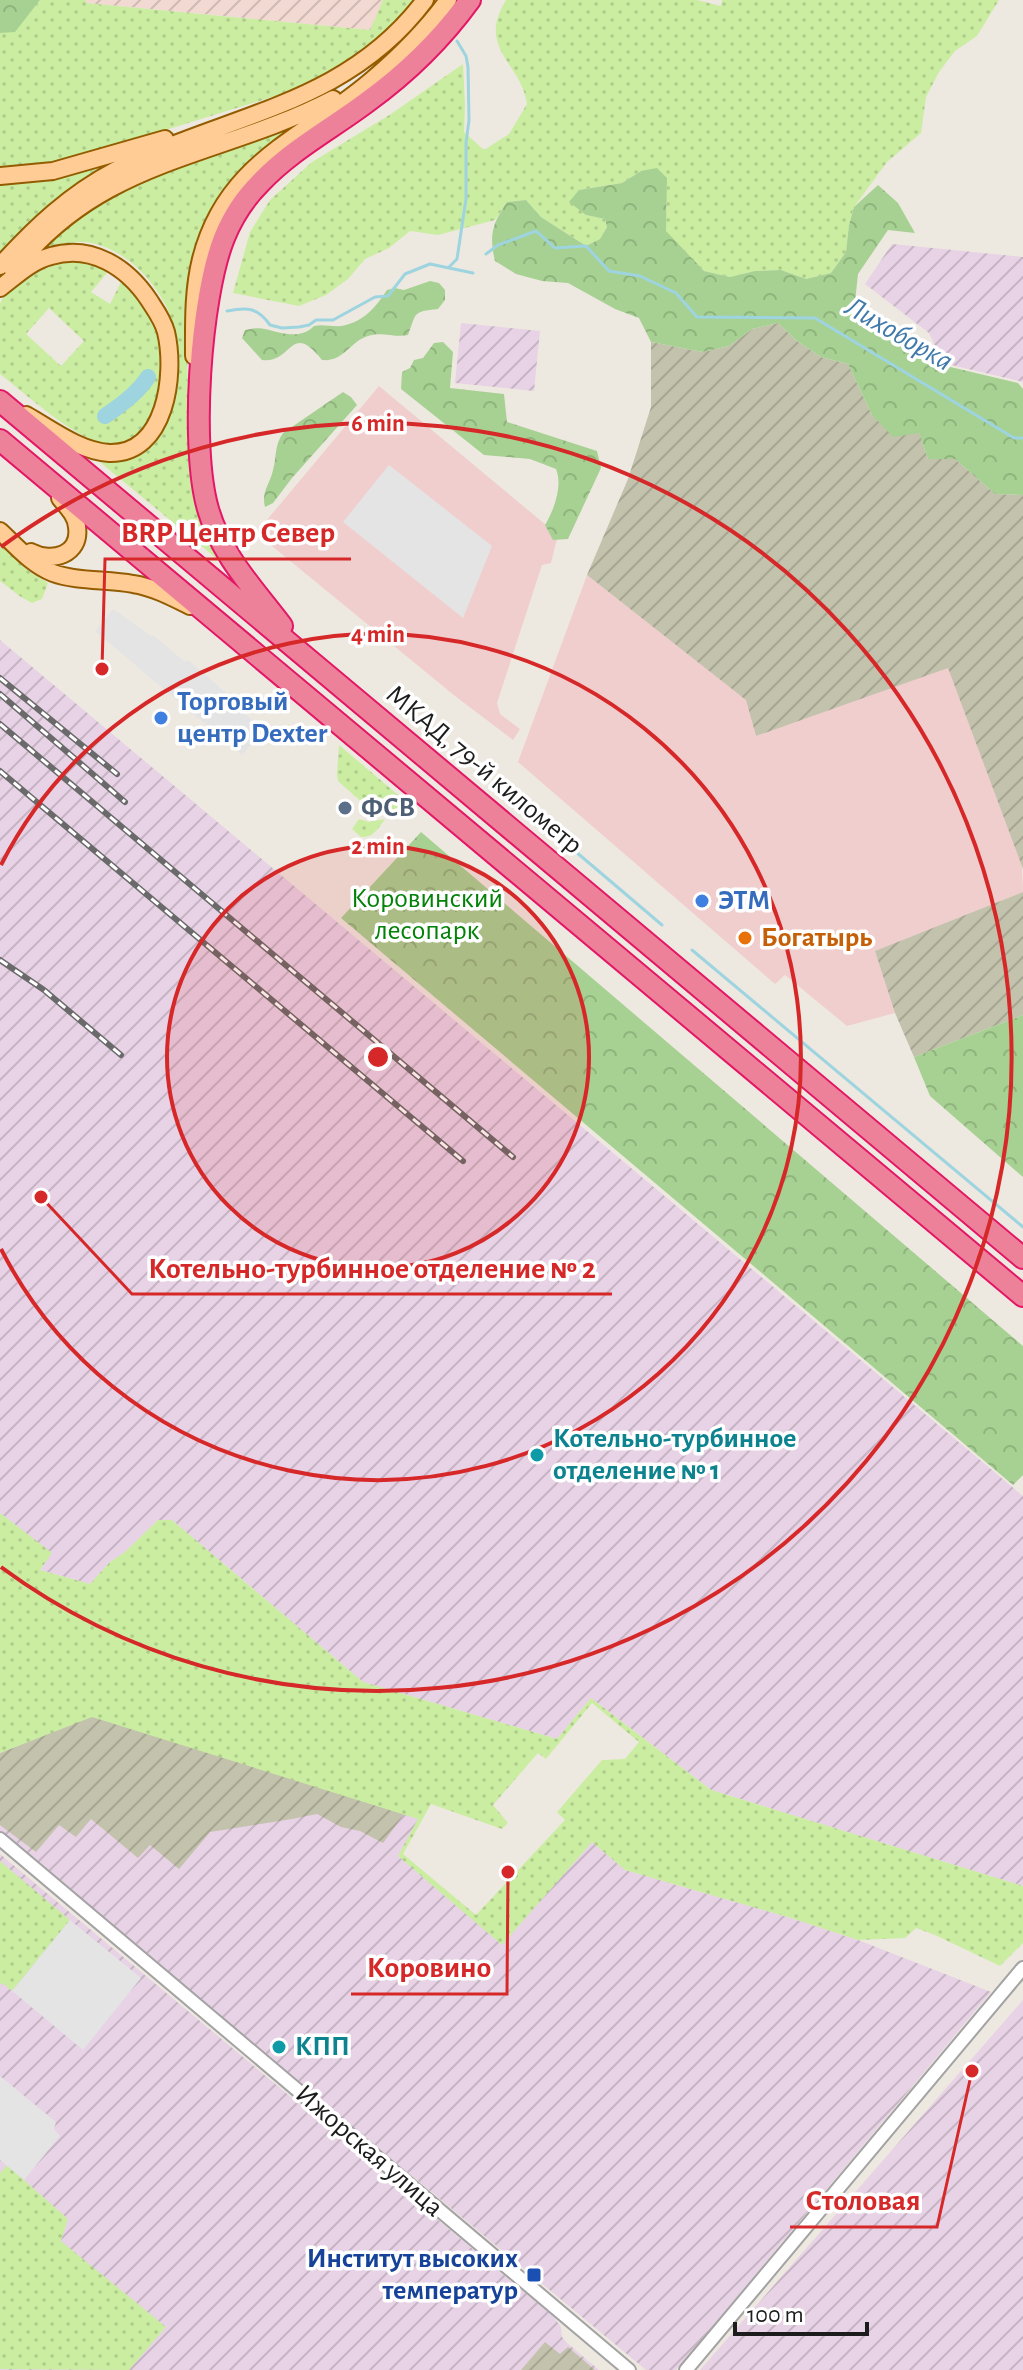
<svg xmlns="http://www.w3.org/2000/svg" width="1023" height="2370" font-family="'Alegreya Sans',sans-serif">
  <style>
    .commercial { fill: #f1cece }
    .industrial { fill: url(#industrial-furrows) }
    .military { fill: url(#military-furrows) }
    .construction { fill: url(#construction-furrows) }
    .grass { fill: url(#grass-dots); fill-rule: evenodd }
    .forest { fill: url(#forest-crowns) }
    .parking { fill: #e4e4e4 }
    .lines { fill: none; stroke-linecap: round; stroke-linejoin: round }
    .stream { stroke: #9dd4e0; stroke-width: 3 }
    .river { stroke: #9dd4e0; stroke-width: 16 }
    .minor-casing { stroke: #a3a3a3; stroke-width: 16 }
    .major-casing { stroke: #945c00; stroke-width: 20 }
    .highway-casing { stroke: #e31766; stroke-width: 24 }
    .minor { stroke: #fff; stroke-width: 12 }
    .major { stroke: #ffcc95; stroke-width: 16 }
    .highway { stroke: #ed819a; stroke-width: 20 }
    .rail-casing { stroke: #6a6a6a; stroke-width: 6 }
    .rail { stroke: #fff; stroke-width: 3; stroke-dasharray: 9; stroke-linecap: butt }
    .ring { fill: none; stroke: #d62828; stroke-width: 4 }
    .shop-dot { fill: #3f7fe0; stroke: #fff; stroke-width: 3 }
    .service-dot { fill: #5c6f8a; stroke: #fff; stroke-width: 3 }
    .food-dot { fill: #e8710a; stroke: #fff; stroke-width: 3 }
    .culture-dot { fill: #0f9aa8; stroke: #fff; stroke-width: 3 }
    .transit-dot { fill: #1a4fb4; stroke: #fff; stroke-width: 3 }
    .labels { text-anchor: middle; dominant-baseline: central; stroke-width: 7; stroke-linejoin: round; paint-order: stroke }
    .shop-label { font-size: 28px; font-weight: bold; fill: #366cbe; stroke: #fff; text-anchor: start }
    .street-label { font-size: 28px; fill: #1c1c1c; stroke: #fff }
    .service-label { font-size: 28px; font-weight: bold; fill: #4e5e75; stroke: #fff; text-anchor: start }
    .park-label { font-size: 28px; fill: #038108; stroke: #fff }
    .food-label { font-size: 28px; font-weight: bold; fill: #c56008; stroke: #fff; text-anchor: start }
    .culture-label { font-size: 28px; font-weight: bold; fill: #0d838f; stroke: #fff; text-anchor: start }
    .transit-label { font-size: 28px; font-weight: bold; fill: #164399; stroke: #fff; text-anchor: end }
    .water-label { font-size: 30px; font-style: italic; fill: #407aaa; stroke: #fff }
    .centre { fill: #d62828; stroke: #fff; stroke-width: 4 }
    .ring-label { font-size: 24px; text-anchor: middle; font-weight: bold; fill: #d62828; stroke: #fff; stroke-width: 7; stroke-linejoin: round; paint-order: stroke }
    .leader { fill: none; stroke: #d62828; stroke-width: 3 }
    .callout-dot { fill: #d62828; stroke: #fff; stroke-width: 3 }
    .callout-label { font-size: 30px; text-anchor: middle; font-weight: bold; fill: #d62828; stroke: #fff; stroke-width: 7; stroke-linejoin: round; paint-order: stroke }
  </style>
  <defs>
    <pattern id="industrial-furrows" width="10" height="10" patternUnits="userSpaceOnUse" patternTransform="scale(2)"><rect width="10" height="10" fill="#e8d2e5"/><path d="M-1 1l2-2M0 10L10 0M9 11l2-2" fill="none" stroke="#c6b4c4"/></pattern>
    <pattern id="military-furrows" width="10" height="10" patternUnits="userSpaceOnUse" patternTransform="scale(2)"><rect width="10" height="10" fill="#f2d9d2"/><path d="M-1 1l2-2M0 10L10 0M9 11l2-2" fill="none" stroke="#cfbab4"/></pattern>
    <pattern id="construction-furrows" width="10" height="10" patternUnits="userSpaceOnUse" patternTransform="scale(2)"><rect width="10" height="10" fill="#c3c2ac"/><path d="M-1 1l2-2M0 10L10 0M9 11l2-2" fill="none" stroke="#a7a693"/></pattern>
    <pattern id="grass-dots" width="8" height="8" patternUnits="userSpaceOnUse" patternTransform="scale(2)"><rect width="8" height="8" fill="#caeda2"/><path d="M2 2h.1M6 6h.1" fill="none" stroke="#adcb8b" stroke-width="1.8" stroke-linecap="round"/></pattern>
    <pattern id="forest-crowns" width="20" height="18" patternUnits="userSpaceOnUse" patternTransform="scale(2)"><rect width="20" height="18" fill="#a7d192"/><path d="M2 6a3 3 0 1 1 6 0M12 15a3 3 0 1 1 6 0" fill="none" stroke="#8fb37d"/></pattern>
  </defs>
  <rect width="100%" height="100%" fill="#eee9e0"/>
  <!-- commercial -->
  <path class="commercial" d="M379,386L558,535L551,563L542,565L497,703L500,714L520,729L513,740L455,696L256,533Z
    M587,575L747,700L756,736L948,667L1022,864L1023,892L876,951L895,1013L847,1026L785,975L775,984L518,762Z"/>
  <!-- industrial -->
  <path class="industrial" d="M892,244L1023,257V382L943,363L929,333L865,284Z
    M461,323L540,331L534,391L455,383Z
    M0,640L1023,1496V1886L711,1790L591,1698L557,1739L363,1682L172,1520H158L125,1552L110,1562L90,1584L40,1570L51,1553L0,1513Z
    M92,1716L419,1819L398,1856L502,1944L592,1842L625,1870L791,1918L858,1940L991,1992L676,2370H646L41,1868L0,1832V1753Z
    M0,1854L553,2316L561,2327L562,2337L566,2342L599,2370H0Z
    M1023,2000V2370H700Z"/>
  <!-- military -->
  <path class="military" d="M86,0H383L371,30L86,3Z"/>
  <!-- construction -->
  <path class="construction" d="M778,323L797,341L821,357L848,364L872,415L919,432L928,459H955L995,494L1023,495V869L948,668L756,736L746,700L587,575L628,479L651,407V342L703,352L729,346L752,329Z
    M1023,892V1015L914,1057L895,1013L875,951Z
    M92,1716L404,1814L383,1843L360,1831L341,1827L317,1814L292,1819L210,1832L179,1869L150,1845L138,1858L91,1819L76,1837L59,1825L36,1852L0,1825V1753Z
    M545,2342L560,2354L568,2347L595,2370H521Z"/>
  <!-- grass -->
  <path class="grass" d="M40,0H86V3L370,30L383,0H414L390,27L353,57L295,90L88,154L44,165L0,169V33L15,31Z
    M506,0H697L721,6L722,0H999L977,36L955,51L939,72L926,97L921,133L887,162L854,207L849,225L846,252L831,273L806,279L781,270L755,271L730,277L704,271L665,231L667,204L641,171L622,183L579,190L586,215L605,219L607,227L600,239L586,246L541,217L526,200L507,202L495,220L438,235L410,231L389,248L365,259L348,279L326,295L299,306L233,293L250,232L270,200L312,162L391,114L463,64L465,106L464,132L484,150L509,134L527,104C521,62 476,49 506,0Z
    M294,124L295,126L274,141L246,166L187,352L190,465L195,501L211,547L222,563L95,458C107,460 120,462 132,458C183,440 187,345 165,304C150,276 124,250 92,243C75,240 59,245 43,249L62,230L91,208L124,188Z
    M124,158C73,186 38,211 0,254V184L46,180Z
    M69,260L89,262L105,268L107,273L91,292L110,304L122,280C138,298 155,318 160,343C166,380 156,454 102,443C71,436 26,394 0,374C0,362 0,312 0,304C7,284 50,265 69,260ZM49,308L84,341L61,366L26,334Z
    M0,544L30,572L48,583L42,599L32,603L21,597L0,581Z
    M339,745L404,800L401,808C371,816 360,800 338,781L337,775Z
    M359,819L369,822L385,819C378,829 373,838 361,837L352,829Z
    M0,1513L52,1553L40,1570L90,1584L110,1562L125,1552L158,1520H172L363,1682L557,1739L591,1698L711,1790L1023,1886V1943L1000,1966L935,1935L916,1928L905,1938L858,1940L791,1918L625,1870L592,1842L502,1945L398,1856L418,1819L92,1717L0,1753ZM592,1703L639,1742L625,1759L602,1760L557,1812L565,1820L476,1915L403,1854L431,1804L502,1829L508,1823L493,1805L538,1753L546,1759Z
    M0,1861L70,1920L12,1991L2,1983L0,1985Z
    M7,2165L68,2219L61,2241L166,2327L129,2370L0,2369V2173Z"/>
  <!-- forest -->
  <path class="forest" d="M0,0H40L15,32L0,33Z
    M657,168L667,178L666,231L704,271L730,277L755,271L781,270L806,279L831,273L846,252L849,225L854,207L878,185L898,203L915,233L888,230L858,274L855,302L871,323L895,338L920,348L942,365L1018,383L1023,389V495L995,494L955,459H928L919,433L893,437L872,415L848,364L821,357L797,341L778,323L752,329L729,346L703,352L651,342L639,318L615,309L568,283L542,281L516,274L495,261C489,235 492,224 507,202L526,200L541,217L586,246L600,239L607,227L605,219L586,215L569,202L579,190L622,183L641,171Z
    M430,281L439,283L445,290V300L438,309C412,312 417,312 408,335C395,338 381,331 368,336C349,342 344,362 322,360C290,320 293,364 262,360L242,338L245,330C251,329 259,327 265,329C282,333 300,340 314,326C323,324 332,327 341,326C364,322 375,308 387,290L395,288L404,290Z
    M443,342L453,352L450,388L504,394L507,422L597,451L601,468L568,539L553,540L545,525C554,510 563,486 556,469L530,459L484,455L401,389L402,372L410,368L414,360L423,358L434,343Z
    M343,392L351,397L357,405L292,478L273,503L265,507C261,492 270,484 273,470C277,456 274,446 283,433Z
    M421,832L1023,1346V1475L1013,1485L341,918Z
    M1023,1015V1177L930,1096L914,1057Z"/>
  <!-- parking -->
  <path class="parking" d="M389,465L492,546L463,618L343,522Z
    M113,609L151,636L153,635L185,662L188,660L239,704L237,707L264,730L242,755L95,631Z
    M70,1920L141,1978L83,2050L12,1991Z
    M0,2076L56,2122L54,2129L60,2136L24,2180L0,2160Z"/>
  <g class="lines">
    <!-- stream -->
    <path class="stream" d="M486,254L498,245L536,231L555,248L586,246L609,271L640,276L676,293L697,317L815,318L1014,438H1023
      M450,266L457,259L466,199V143L469,120L468,67L466,56L457,41
      M227,311C247,307 257,307 270,325L282,328L299,327L309,325L316,320H333L375,297L388,296L405,274L430,264L473,273
      M542,823L662,925
      M692,950L1023,1227"/>
    <!-- river -->
    <path class="river" d="M105,416C120,406 138,393 148,377"/>
    <!-- minor casing -->
    <g class="minor-casing">
      <path id="minor" d="M0,1839L629,2370
        M686,2370L1023,1968"/>
    </g>
    <!-- major casing -->
    <g class="major-casing">
      <path id="major" d="M0,176L53,171L165,139
        M0,266C34,228 70,194 116,170C226,114 346,106 425,0
        M13,271C101,157 217,159 333,99
        M0,288C16,276 31,261 51,256C91,244 127,267 149,300C156,311 163,320 166,332C176,374 166,455 109,453C79,451 51,429 26,415
        M194,356C194,324 193,291 201,259C226,160 305,138 373,79C400,56 427,29 448,0
        M0,531C16,546 32,565 53,573C78,582 107,579 133,584C153,587 172,597 190,606
        M31,552C52,563 81,555 77,527C76,515 67,507 60,498"/>
    </g>
    <!-- highway casing -->
    <g class="highway-casing">
      <path id="highway" d="M0,401L1023,1258
        M0,440L1023,1296
        M282,626C254,589 221,555 208,509C190,447 200,298 224,238C232,218 245,198 260,183C291,150 331,129 367,102C407,73 441,40 470,0"/>
    </g>
    <!-- minor -->
    <use href="#minor" class="minor"/>
    <!-- major -->
    <use href="#major" class="major"/>
    <!-- highway -->
    <use href="#highway" class="highway"/>
    <!-- rail casing -->
    <g class="rail-casing">
      <path id="rail" d="M0,678L117,774
        M0,694L125,802
        M0,724L513,1157
        M0,771L463,1161
        M0,960L44,990L121,1055"/>
    </g>
    <!-- rail -->
    <use href="#rail" class="rail"/>
  </g>
  <!-- distance rings -->
  <circle cx="378" cy="1057" r="211" fill="#d62828" fill-opacity=".12"/>
  <g class="ring">
    <circle cx="378" cy="1057" r="211"/>
    <path d="M1 865A423 423 0 1 1 1 1249"/>
    <path d="M1 547A634 634 0 1 1 1 1567"/>
  </g>
  <!-- markers -->
  <g class="shop-dot">
    <circle cx="161" cy="718" r="8"/>
    <circle cx="702" cy="901" r="8"/>
  </g>
  <circle class="service-dot" cx="345" cy="808" r="8"/>
  <circle class="food-dot" cx="745" cy="938" r="8"/>
  <g class="culture-dot">
    <circle cx="537" cy="1455" r="8"/>
    <circle cx="279" cy="2047" r="8"/>
  </g>
  <rect class="transit-dot" x="526" y="2267" width="16" height="16" rx="4"/>
  <g class="labels">
    <!-- shop labels -->
    <g class="shop-label">
      <text x="177" y="702">Торговый<tspan x="177" dy="32">центр Dexter</tspan></text>
      <text x="718" y="901">ЭТМ</text>
    </g>
    <!-- street labels -->
    <g class="street-label">
      <text transform="translate(484 770) rotate(40)">МКАД, 79-й километр</text>
      <text transform="translate(369 2151) rotate(41)">Ижорская улица</text>
    </g>
    <!-- service labels -->
    <g class="service-label">
      <text x="361" y="808">ФСВ</text>
    </g>
    <!-- park labels -->
    <g class="park-label">
      <text x="427" y="899">Коровинский<tspan x="427" dy="32">лесопарк</tspan></text>
    </g>
    <!-- food labels -->
    <g class="food-label">
      <text x="761" y="938">Богатырь</text>
    </g>
    <!-- culture labels -->
    <g class="culture-label">
      <text x="553" y="1439">Котельно-турбинное<tspan x="553" dy="32">отделение № 1</tspan></text>
      <text x="295" y="2047">КПП</text>
    </g>
    <!-- transit labels -->
    <g class="transit-label">
      <text x="518" y="2259">Институт высоких<tspan x="518" dy="32">температур</tspan></text>
    </g>
    <!-- water labels -->
    <g class="water-label">
      <text transform="translate(899 334) rotate(30)">Лихоборка</text>
    </g>
  </g>
  <circle cx="378" cy="1057" r="12" class="centre"/>
  <g class="ring-label">
    <text x="378" y="431">6 min</text>
    <text x="378" y="642">4 min</text>
    <text x="378" y="854">2 min</text>
  </g>
  <!-- callouts -->
  <path class="leader" d="M102 669L105 559H351M41 1197L132 1294H612M508 1872L507 1994H351M972 2071L937 2227H790"/>
  <g class="callout-dot">
    <circle cx="102" cy="669" r="8"/>
    <circle cx="41" cy="1197" r="8"/>
    <circle cx="508" cy="1872" r="8"/>
    <circle cx="972" cy="2071" r="8"/>
  </g>
  <g class="callout-label">
    <text x="228" y="542">BRP Центр Север</text>
    <text x="372" y="1278">Котельно-турбинное отделение № 2</text>
    <text x="429" y="1977">Коровино</text>
    <text x="863" y="2210">Столовая</text>
  </g>
  <!-- scale -->
  <path d="M735 2322v12h132v-12" fill="none" stroke="#1c1c1c" stroke-width="4"/>
  <text x="747" y="2322" font-size="24" fill="#1c1c1c" stroke="#ffffff" stroke-width="6" paint-order="stroke">100 m</text>
</svg>
